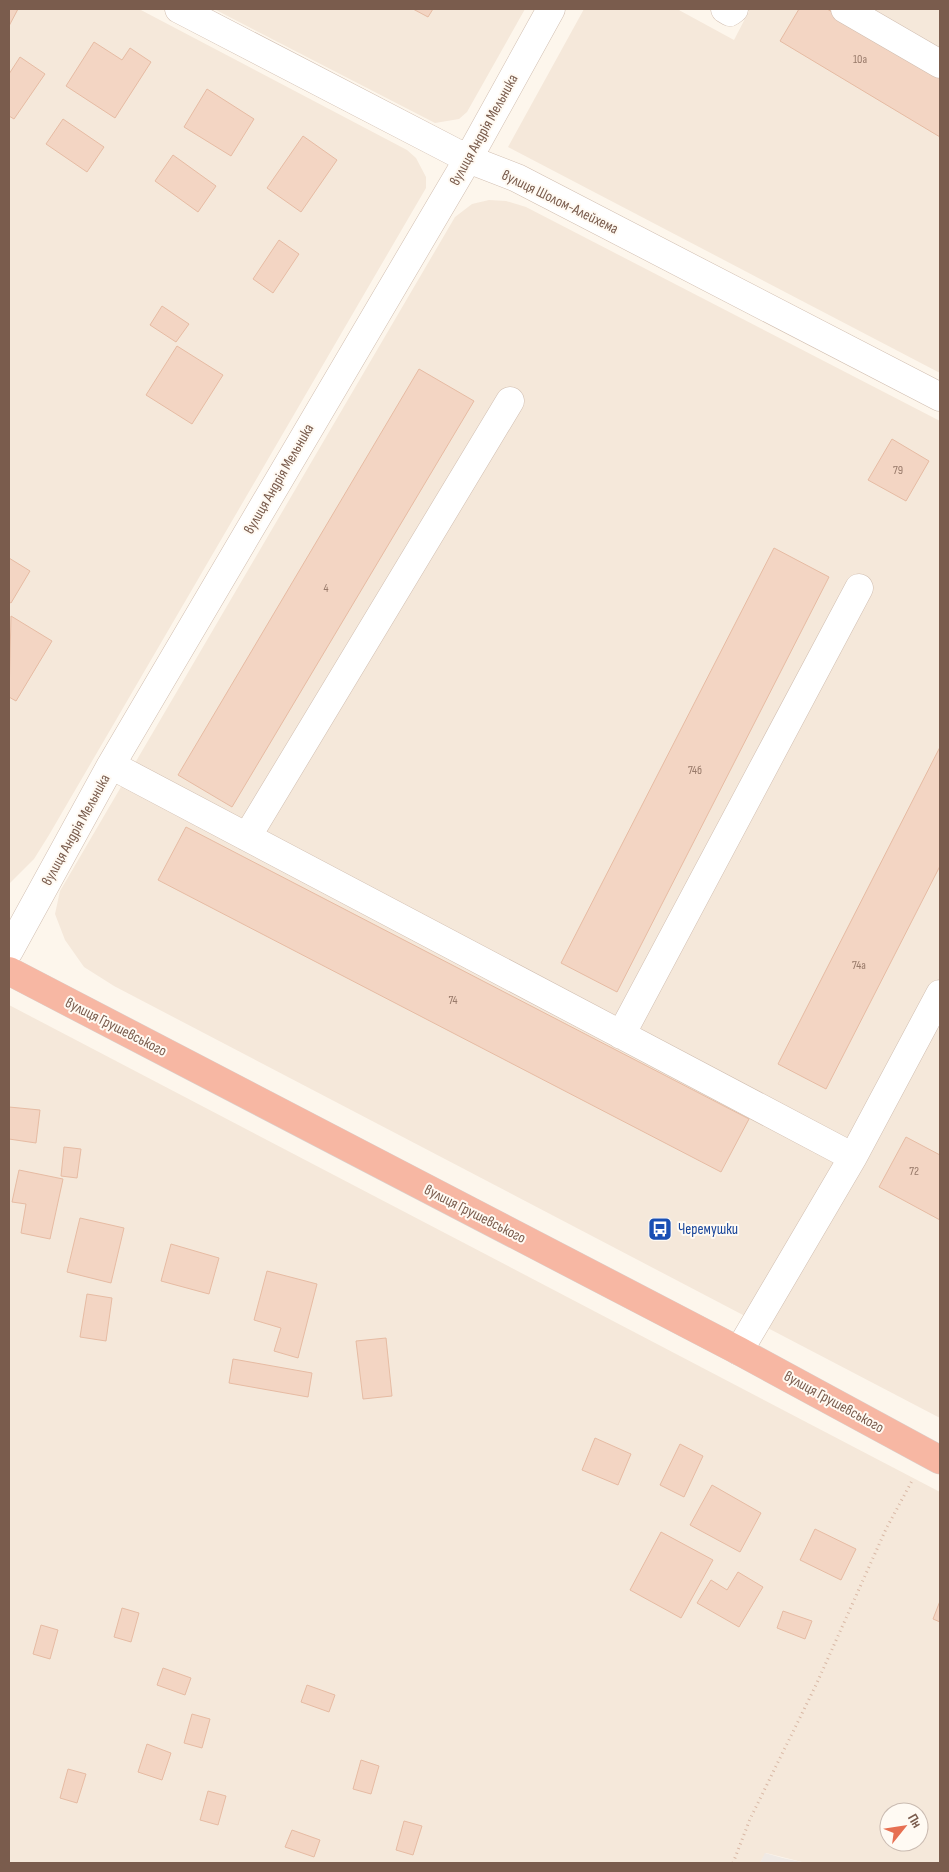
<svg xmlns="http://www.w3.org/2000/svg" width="949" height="1872" font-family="'Sofia Sans Condensed',sans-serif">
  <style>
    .residential { fill: #f5e8da; fill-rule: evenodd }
    .industrial { fill: #efe9e4 }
    .building { fill: #f3d5c3; stroke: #e6bba3 }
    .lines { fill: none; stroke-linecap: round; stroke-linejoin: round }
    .minor-casing { stroke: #d1beb0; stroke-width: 29 }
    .highway-casing { stroke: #dad1cd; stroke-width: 29 }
    .path { stroke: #d9b8a5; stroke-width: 3; stroke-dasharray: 1 4; stroke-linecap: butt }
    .minor { stroke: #fff; stroke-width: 28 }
    .highway { stroke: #f7b7a3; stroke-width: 28 }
    .labels { text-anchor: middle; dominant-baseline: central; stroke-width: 4; stroke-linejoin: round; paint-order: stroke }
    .number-label { font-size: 12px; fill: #987a6a }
    .street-label { font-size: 15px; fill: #7a5c4d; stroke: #fffaf3 }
    .transit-label { font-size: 15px; fill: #164399; stroke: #fffaf3; text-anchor: start }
  </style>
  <rect width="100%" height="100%" fill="#fdf6ec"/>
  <!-- residential -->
  <path class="residential" d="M9,9H139L407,150L416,158L426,177V188L49,835L34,859L9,884Z
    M214,9H525L467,112L459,119L435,123Z
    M584,9H677L734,40L749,11L745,9H940V373L508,147Z
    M489,200L506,201L526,207L940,421V1418L114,986L84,967L65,940L55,914L60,891L455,217L472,204Z
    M9,1005L940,1492V1863H806L766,1853L760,1863H9ZM889,1812H919V1842H889Z"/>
  <!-- industrial -->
  <path class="industrial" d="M765,1853L783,1858L806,1863H760Z"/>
  <!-- building -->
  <path class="building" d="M9,9H18L9,26Z
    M413,9H433L428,17Z
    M799,9H827L940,76V137L780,41Z
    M94,42L122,60L130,48L151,62L115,118L66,86Z
    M20,57L45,74L14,119L9,116V74Z
    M207,89L254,119L231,156L184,127Z
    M63,119L104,147L87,172L46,144Z
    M303,136L337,160L301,212L267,188Z
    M173,155L216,186L198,212L155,181Z
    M279,240L299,254L273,293L253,279Z
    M162,306L189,324L176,342L150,325Z
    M177,346L223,375L192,424L146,395Z
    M419,369L474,401L232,807L178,775Z
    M892,439L929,461L906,501L868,480Z
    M774,548L829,577L617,992L561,963Z
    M9,558L30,571L11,603L9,602Z
    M11,616L52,641L16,701L9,697Z
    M940,747V866L826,1089L778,1064Z
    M186,827L749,1119L721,1172L158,880Z
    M9,1107L40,1110L36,1143L9,1139Z
    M906,1137L940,1155V1220L879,1187Z
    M64,1147L81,1149L77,1178L61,1176Z
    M19,1170L63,1179L50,1239L21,1233L26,1204L12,1202Z
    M80,1218L124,1228L111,1283L67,1272Z
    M171,1244L219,1258L209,1294L161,1281Z
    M267,1271L317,1284L298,1358L274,1351L281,1328L254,1320Z
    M87,1294L112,1298L106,1341L80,1337Z
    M386,1338L392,1396L363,1399L356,1341Z
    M233,1359L312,1373L308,1397L229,1383Z
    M595,1438L631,1454L618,1485L582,1470Z
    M680,1444L703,1456L684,1497L660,1485Z
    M712,1485L761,1513L740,1552L690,1525Z
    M815,1529L856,1549L841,1580L800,1560Z
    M661,1532L713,1560L681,1618L630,1590Z
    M738,1572L763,1587L739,1627L697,1603L711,1580L727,1590Z
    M940,1601V1622L933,1619Z
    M122,1608L139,1613L131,1642L114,1637Z
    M783,1611L812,1621L805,1639L777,1628Z
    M41,1625L58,1630L50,1659L33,1654Z
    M163,1668L191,1678L185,1695L157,1685Z
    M307,1685L335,1695L329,1712L301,1702Z
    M192,1714L210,1719L202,1748L184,1743Z
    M147,1744L171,1753L162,1780L138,1772Z
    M361,1760L379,1766L371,1794L353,1789Z
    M68,1769L86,1774L77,1803L60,1798Z
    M208,1791L226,1796L218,1825L200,1820Z
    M404,1821L422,1826L413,1855L396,1850Z
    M292,1830L320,1840L314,1857L285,1847Z"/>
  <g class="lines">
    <!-- minor casing -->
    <g class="minor-casing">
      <path id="minor" d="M179,9L468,159L517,178L940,397
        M725,9L730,12L734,9
        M845,9L940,64
        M111,765L853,1157
        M247,837L510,401
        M9,951L111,765L468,159L551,9
        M621,1035L859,588
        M739,1351L853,1157L940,994"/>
    </g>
    <!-- highway casing -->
    <g class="highway-casing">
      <path id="highway" d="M9,971L739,1351L940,1460"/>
    </g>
    <!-- path -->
    <path class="path" d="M733,1863L750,1819L816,1685L886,1529L913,1479"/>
    <!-- minor -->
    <use href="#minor" class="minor"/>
    <!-- highway -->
    <use href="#highway" class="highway"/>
  </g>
  <!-- icons -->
  <defs>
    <g id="bus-square" transform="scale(1.25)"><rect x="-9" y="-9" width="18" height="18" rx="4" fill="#1a4fb4" stroke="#fffaf3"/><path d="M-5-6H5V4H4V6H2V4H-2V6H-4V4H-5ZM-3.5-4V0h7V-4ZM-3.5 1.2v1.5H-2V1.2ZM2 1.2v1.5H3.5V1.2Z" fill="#fff"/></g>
  </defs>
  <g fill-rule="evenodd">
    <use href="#bus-square" x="660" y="1229"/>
  </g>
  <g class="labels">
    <!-- number labels -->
    <g class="number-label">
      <text x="860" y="59">10а</text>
      <text x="898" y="470">79</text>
      <text x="326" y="588">4</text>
      <text x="695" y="770">74б</text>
      <text x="859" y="965">74а</text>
      <text x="453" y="1000">74</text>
      <text x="914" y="1171">72</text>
    </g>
    <!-- street labels -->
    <g class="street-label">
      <text transform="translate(484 130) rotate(-61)">вулиця Андрія Мельника</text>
      <text transform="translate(560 202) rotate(26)">вулиця Шолом-Алейхема</text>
      <text transform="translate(279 479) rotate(-60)">вулиця Андрія Мельника</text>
      <text transform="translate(76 830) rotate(-61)">вулиця Андрія Мельника</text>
      <text transform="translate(116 1027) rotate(27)">вулиця Грушевського</text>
      <text transform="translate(475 1214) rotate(27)">вулиця Грушевського</text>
      <text transform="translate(834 1402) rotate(29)">вулиця Грушевського</text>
    </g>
    <!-- transit labels -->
    <g class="transit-label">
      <text x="678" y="1229">Черемушки</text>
    </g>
  </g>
  <!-- border -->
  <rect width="949" height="1872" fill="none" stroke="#7a5c4d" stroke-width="20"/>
  <!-- north arrow -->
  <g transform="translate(904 1827) rotate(60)"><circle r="24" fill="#fffaf3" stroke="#cabbb1"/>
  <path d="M0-4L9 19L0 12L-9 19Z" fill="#e76f51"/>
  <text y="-8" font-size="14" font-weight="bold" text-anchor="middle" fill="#7a5c4d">Пн</text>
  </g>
</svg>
